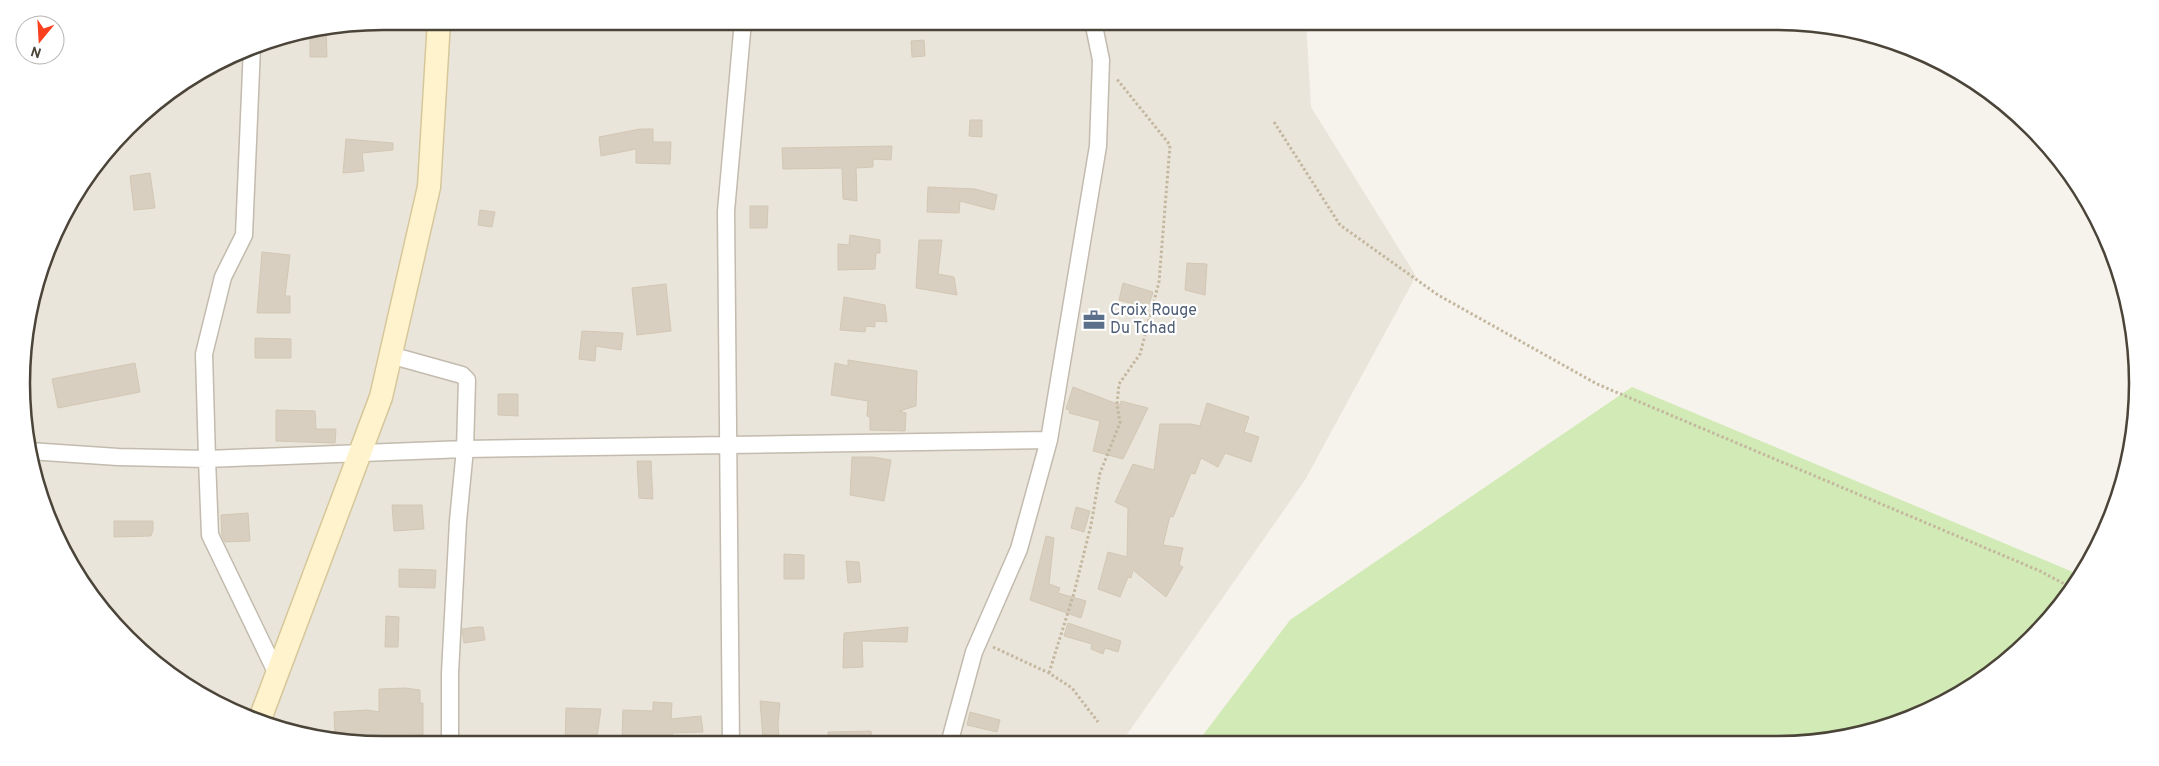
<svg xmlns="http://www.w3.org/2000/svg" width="2159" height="766" font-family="Overpass,sans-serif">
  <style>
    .residential { fill: #eae5da }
    .green { fill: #d2eab5 }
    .building { fill: #d8cfc1; stroke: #d3c7b4 }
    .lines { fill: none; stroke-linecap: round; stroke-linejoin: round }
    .minor-casing { stroke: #c2bbae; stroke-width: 19 }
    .secondary-casing { stroke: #d6c79b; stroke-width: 25 }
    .path { stroke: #c4b79f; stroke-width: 3; stroke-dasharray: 2.5 2.5; stroke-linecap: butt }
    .minor { stroke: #fff; stroke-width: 16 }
    .secondary { stroke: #fff3cd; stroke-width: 22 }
    .labels { text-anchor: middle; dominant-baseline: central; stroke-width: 4.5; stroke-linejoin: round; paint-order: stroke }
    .service-label { font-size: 16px; fill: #4e5e75; stroke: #fff; text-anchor: start }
    .rim { fill: none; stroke: #4b4439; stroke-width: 2.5 }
  </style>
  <rect width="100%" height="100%" fill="#f6f3ec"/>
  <!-- residential -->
  <path class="residential" d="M383,21H1306L1311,107L1416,276L1305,480L1121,743L383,745L290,732L182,684L127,639L82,584L34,476L22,407L24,336L59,223L96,163L144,111L245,49L313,28Z"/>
  <!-- green -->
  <path class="green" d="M1632,387L2080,575L2015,655L1936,708L1824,742L1197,743L1290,620Z"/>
  <!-- building -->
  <path class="building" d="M326,27L327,57H310V29Z
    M924,40L925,56L912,57L911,41Z
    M970,120H982V137L969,136Z
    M640,129H653V142H671L670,164L636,163V149L601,156L599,137Z
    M346,139L393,143V150L362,153L364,171L343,173Z
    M892,146L891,160L873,159V167L856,168L857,201L843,199L842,168L783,169L782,148Z
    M150,173L155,208L134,210L130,176Z
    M928,187L975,189L997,195L994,210L960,201L959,213L927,212Z
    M750,206H768L767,228H750Z
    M480,210L495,212L492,227L478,225Z
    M850,235L880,240V253H876L875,269L838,270V244L849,245Z
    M919,240H942L938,274L954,277L957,295L916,288Z
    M262,252L290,255L285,296H290V313H257Z
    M1187,263L1207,264L1205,295L1185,290Z
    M1123,283L1153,292L1148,308L1119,300Z
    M666,284L671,331L637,335L632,288Z
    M844,297L885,305L887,322L875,321V327L866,326L865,332L840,330Z
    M582,331L623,333L621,350L596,346L595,361L579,359Z
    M255,338L291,339V358H255Z
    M848,360L917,371L916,406L899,411L906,413L905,431L870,430V417L867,416L868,401L831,395L835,363L848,366Z
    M135,363L140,392L58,408L52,379Z
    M1073,387L1120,405L1121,401L1148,408L1123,459L1093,451L1100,421L1069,413L1070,410L1066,409Z
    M498,394H518V416L498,415Z
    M1207,403L1249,417L1244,432L1259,437L1251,462L1225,453L1218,467L1201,458L1195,474L1191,473L1173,517L1170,516L1163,545L1183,548L1179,565L1183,567L1166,597L1133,570L1131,578L1128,577L1120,597L1098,589L1108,552L1127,557L1128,508L1115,502L1133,464L1154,470L1160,424H1191L1200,426Z
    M276,410L315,411L316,429H336L335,443L276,441Z
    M852,457H873L891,460L884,501L850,495Z
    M637,461H651L653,499L639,498Z
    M392,505H422L424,529L394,531Z
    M1076,507L1090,511L1084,532L1071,528Z
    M248,513L250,541L225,542L222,536L221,515Z
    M114,521H153V530L151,536L114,537Z
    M1046,536L1054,538L1049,584L1060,588L1058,593L1086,601L1081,618L1030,600Z
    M784,554L804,555V579H784Z
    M846,561L859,562L861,582L848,583Z
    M399,569L436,570L435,588L399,587Z
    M386,616L399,617L398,647H385Z
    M1068,623L1121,641L1118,652L1105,648L1103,654L1091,649L1092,644L1064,636Z
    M477,627H483L485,640L464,643L462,629Z
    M908,627L907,642L862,641L863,667L843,668L844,633Z
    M405,688L420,690V703H423V735L414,734L412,745H383L335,738L334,712L368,710L379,712V689Z
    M760,701L780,703L778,725L779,738L763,739Z
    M653,702L672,703L671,719L701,716L703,732L672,733L673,743L654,744V742L622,740L623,710L653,711Z
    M566,708L601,709L596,744H565Z
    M970,712L1000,720L997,732L967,725Z
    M871,731L872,744H828V732Z"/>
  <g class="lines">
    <!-- minor casing -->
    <g class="minor-casing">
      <path id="minor" d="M252,47L244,235L223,277L204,354L207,459L210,535L277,674
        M390,355L462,375L467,380L465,449L458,521L450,673V745
        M29,451L118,457L207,459L465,449L1049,440
        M731,744L726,211L743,21
        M949,744L974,652L1019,549L1049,440L1098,146L1101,60L1093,21"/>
    </g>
    <!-- secondary casing -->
    <g class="secondary-casing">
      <path id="secondary" d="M260,719L381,397L429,187L439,21"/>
    </g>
    <!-- path -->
    <path class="path" d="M1274,122L1340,225L1438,295L1597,384L2040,571L2070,587
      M993,647L1049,673L1072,688L1098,722
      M1049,673L1074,593L1091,525L1100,473L1120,423L1117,404L1119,384L1140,354L1159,282L1170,145L1116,78"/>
    <!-- minor -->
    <use href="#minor" class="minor"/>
    <!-- secondary -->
    <use href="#secondary" class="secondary"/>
  </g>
  <!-- icons -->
  <defs>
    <g id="office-bare" transform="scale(1.725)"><path d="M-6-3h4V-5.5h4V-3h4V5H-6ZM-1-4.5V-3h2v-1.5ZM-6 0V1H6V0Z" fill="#5c6f8a" stroke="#fff" stroke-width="2.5" paint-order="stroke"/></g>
  </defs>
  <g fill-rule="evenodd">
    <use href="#office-bare" x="1094" y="320"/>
  </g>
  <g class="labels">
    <!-- service labels -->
    <g class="service-label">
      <text x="1110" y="311">Croix Rouge<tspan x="1110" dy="18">Du Tchad</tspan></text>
    </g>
  </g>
  <!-- crop -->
  <path d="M0 0H2159V766H0ZM383 30H1776A353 353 0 0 1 2129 383V383A353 353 0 0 1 1776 736H383A353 353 0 0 1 30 383V383A353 353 0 0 1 383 30Z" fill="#fff" fill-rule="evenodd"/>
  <path class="rim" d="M383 30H1776A353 353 0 0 1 2129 383V383A353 353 0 0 1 1776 736H383A353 353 0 0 1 30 383V383A353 353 0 0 1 383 30Z"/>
  <!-- north arrow -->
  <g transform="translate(40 40) rotate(198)"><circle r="24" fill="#ffffff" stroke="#b7b4b0"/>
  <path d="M0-4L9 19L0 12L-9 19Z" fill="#fc3f1d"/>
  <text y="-8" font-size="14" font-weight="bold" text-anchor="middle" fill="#4b4439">N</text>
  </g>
</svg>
